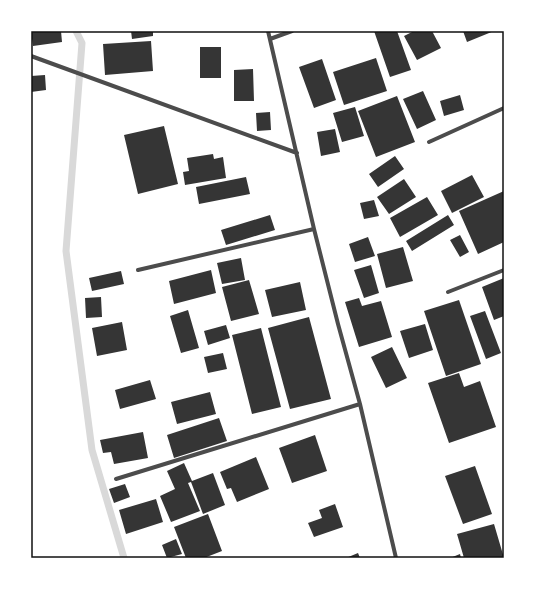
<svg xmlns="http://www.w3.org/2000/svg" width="535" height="589" font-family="'Noto Sans',sans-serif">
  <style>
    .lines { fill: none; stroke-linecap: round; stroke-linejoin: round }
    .stream { stroke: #d9d9d9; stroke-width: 7 }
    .building { fill: #353535 }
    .minor { stroke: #4c4c4c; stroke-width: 4 }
    .neatline { fill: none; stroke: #111; stroke-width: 1.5 }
  </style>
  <rect width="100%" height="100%" fill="#fff"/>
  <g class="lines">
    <!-- stream -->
    <path class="stream" d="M76,31L82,43L66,251L92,450L124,558"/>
  </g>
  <!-- building -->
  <path class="building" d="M31,31H61L62,42L33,46Z
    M131,31H153V36L132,39Z
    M374,31H397L411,70L390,77Z
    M414,31H432L441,48L417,60L404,36Z
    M463,31H494L467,42Z
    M151,41L153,71L105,75L103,44Z
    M200,47H221V78H200Z
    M376,58L387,91L344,105L333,72Z
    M322,59L336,100L314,108L299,67Z
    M253,69L254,101H234V70Z
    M45,75L46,90L31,92V76Z
    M423,91L436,120L417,129L403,99Z
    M460,95L464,110L444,116L440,101Z
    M397,96L415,142L376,157L358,111Z
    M355,107L364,136L342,142L333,113Z
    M270,112L271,130L257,131L256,113Z
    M164,126L178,184L138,194L124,135Z
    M335,129L340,152L321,156L317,132Z
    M213,154L214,159L223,157L226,178L185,185L183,172L189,171L187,158Z
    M395,156L404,169L378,187L369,174Z
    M472,175L484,197L452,213L441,191Z
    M246,177L250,194L199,204L196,187Z
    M404,179L416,197L389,214L377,197Z
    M504,191V242L478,254L459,211Z
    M427,197L438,215L400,237L390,218Z
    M374,200L379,216L364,219L360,203Z
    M270,215L275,230L226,245L221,230Z
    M448,215L454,225L412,251L406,241Z
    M460,235L469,252L460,257L450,240Z
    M368,237L375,256L355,262L349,244Z
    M403,247L413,281L386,288L377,254Z
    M241,258L245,280L222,284L217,263Z
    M371,265L379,293L364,298L354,270Z
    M211,270L216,293L174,304L169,281Z
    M121,271L124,284L92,291L89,278Z
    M504,278V316L494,320L482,287Z
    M249,280L259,314L231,321L222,287Z
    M300,282L306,310L272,317L265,290Z
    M101,297L102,317L86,318L85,298Z
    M359,298L362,306L381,301L392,337L359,347L345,302Z
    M459,300L481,364L446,376L424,311Z
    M188,310L199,348L181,353L170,316Z
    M485,311L501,353L486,359L470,316Z
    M309,317L331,399L290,409L268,328Z
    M122,322L127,350L97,356L92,328Z
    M425,324L433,350L409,358L400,331Z
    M226,325L230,338L208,345L204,331Z
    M261,328L281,407L252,414L232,335Z
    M392,347L407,378L386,388L371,357Z
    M223,353L227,369L208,373L204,357Z
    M459,373L464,387L480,381L496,427L449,443L428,383Z
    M150,380L156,399L120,409L115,390Z
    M210,392L216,414L177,424L171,402Z
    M219,418L227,441L174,458L167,435Z
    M143,432L148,458L114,464L111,452L103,453L100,440Z
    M315,435L327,471L292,483L279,448Z
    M256,457L269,489L237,502L231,488L227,489L220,472Z
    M184,463L192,481L213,473L225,505L203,514L191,482L188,483L200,511L171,522L160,496L175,489L167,471Z
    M475,466L492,514L463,524L445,476Z
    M125,484L130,497L114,503L109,489Z
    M156,499L163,522L126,534L119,510Z
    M335,504L343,527L314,537L308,523L322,518L319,510Z
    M208,514L222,551L204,558H186L174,527Z
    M494,524L504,558H464L457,534Z
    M176,539L182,554L167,558L162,545Z
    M358,553L360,558H346Z
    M460,554L461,558H450Z"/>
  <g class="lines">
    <!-- minor -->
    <path class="minor" d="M268,31L314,229L338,324L360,404L396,558
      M270,39L292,31
      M31,56L297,153
      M429,142L504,108
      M138,270L314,229
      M448,292L504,270
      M116,479L360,404"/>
  </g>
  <!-- border -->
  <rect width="535" height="589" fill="none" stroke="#ffffff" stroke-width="64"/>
  <rect x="32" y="32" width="471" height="525" class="neatline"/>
</svg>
